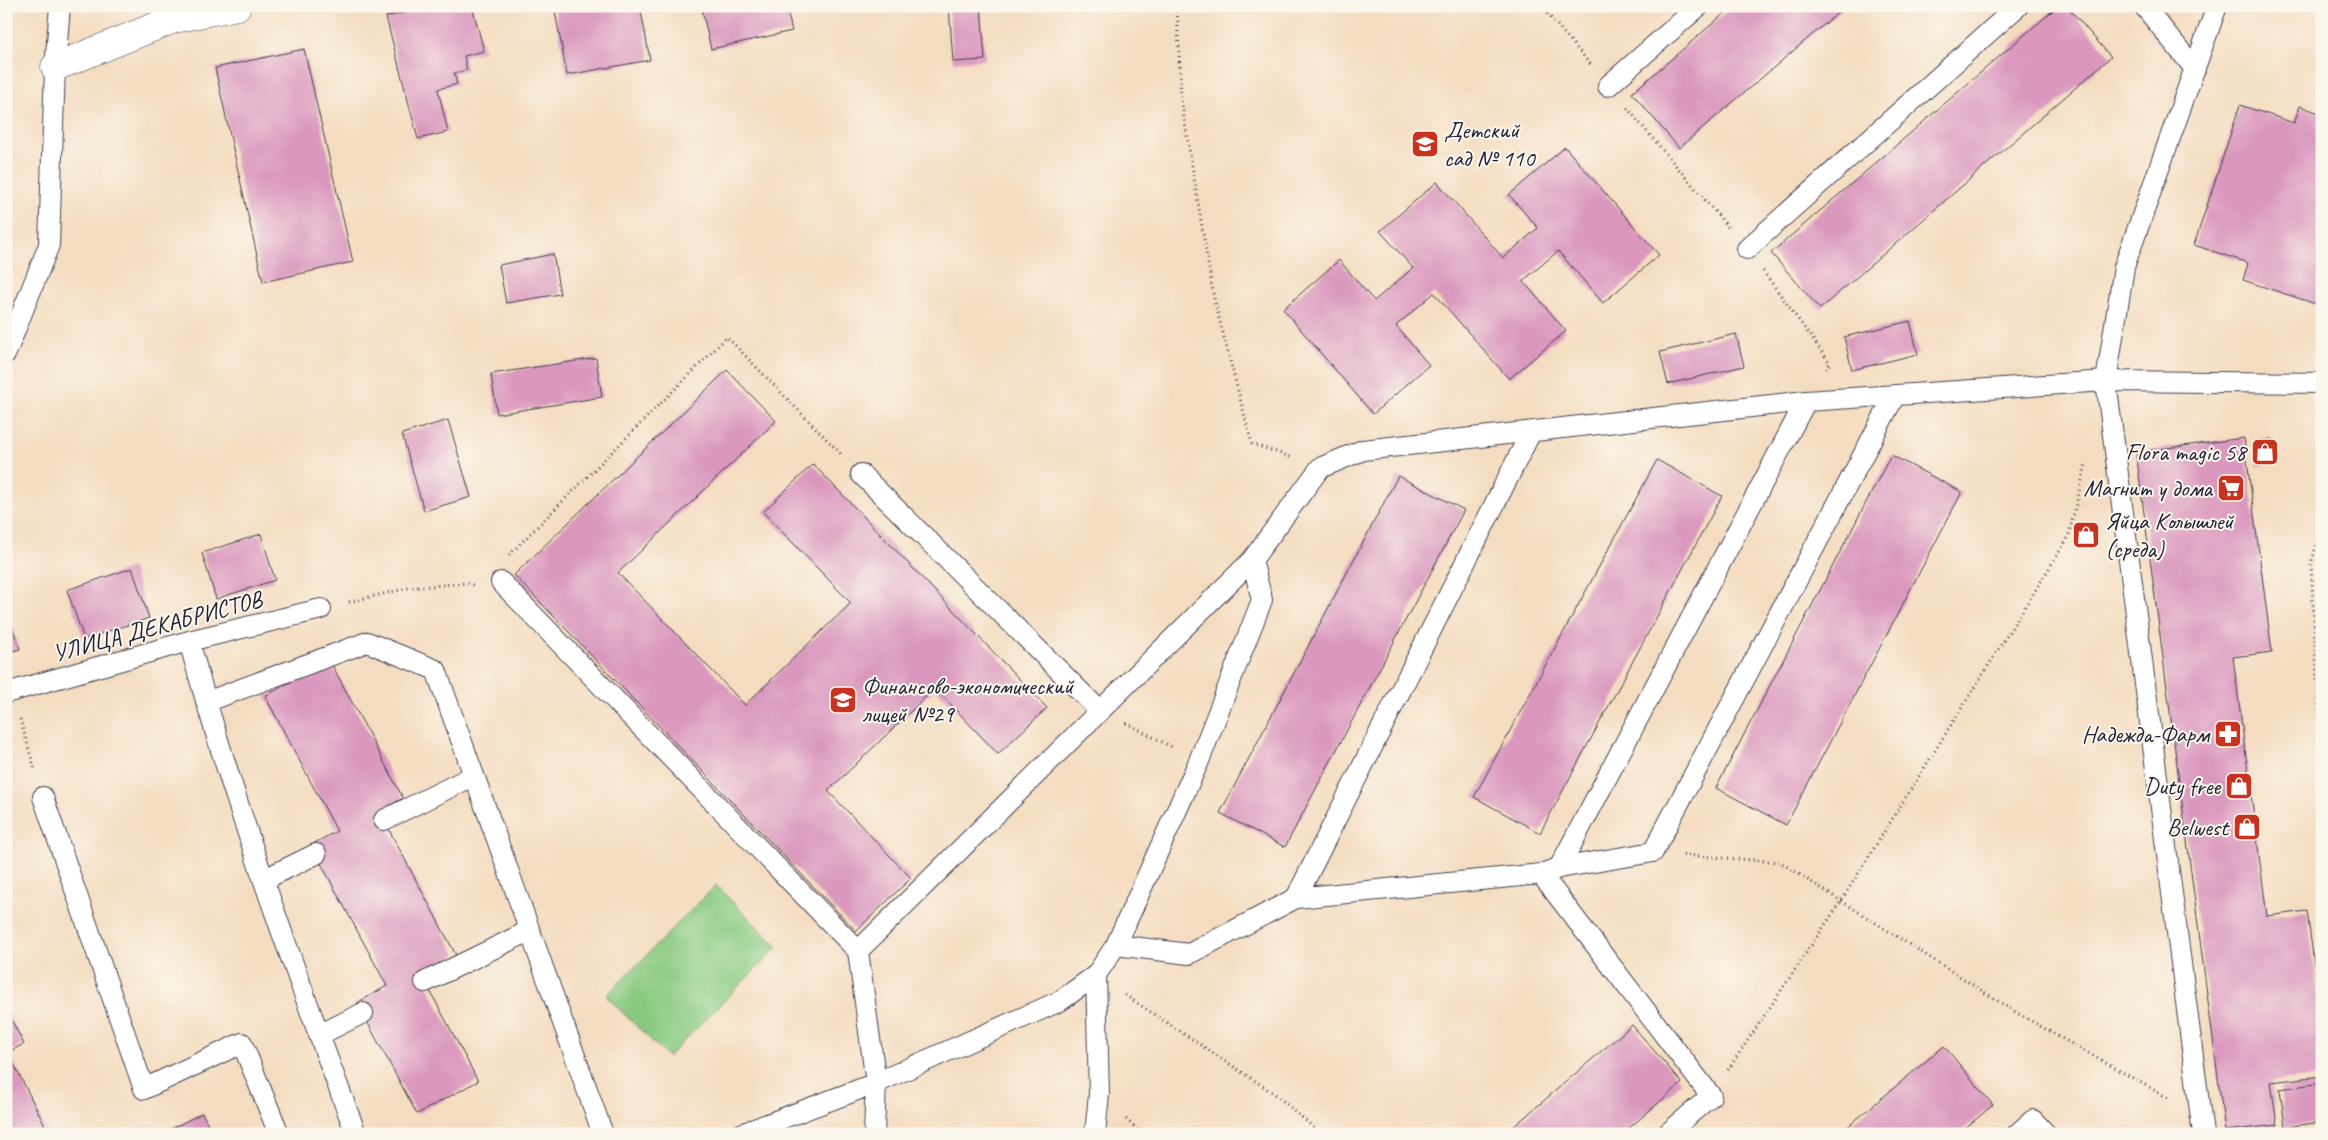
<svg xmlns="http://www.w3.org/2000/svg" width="2328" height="1140" font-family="Caveat,sans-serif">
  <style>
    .green { fill: #89ca81; stroke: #56765e }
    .building { fill: #da98be }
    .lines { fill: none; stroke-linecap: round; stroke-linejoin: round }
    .lane-casing { stroke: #423e4f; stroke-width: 22 }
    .street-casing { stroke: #423e4f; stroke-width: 29 }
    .path { stroke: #423e4f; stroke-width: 3; stroke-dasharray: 1 4; stroke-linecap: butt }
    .lane { stroke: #fff; stroke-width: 20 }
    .street { stroke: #fff; stroke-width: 28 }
    .labels { text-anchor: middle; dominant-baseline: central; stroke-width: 4; stroke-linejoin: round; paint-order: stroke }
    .poi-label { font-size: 24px; fill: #22223b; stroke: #fbf7ec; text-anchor: end }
    .street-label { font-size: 24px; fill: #22223b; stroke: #fbf7ec }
  </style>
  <rect width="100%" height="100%" fill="#fbf7ec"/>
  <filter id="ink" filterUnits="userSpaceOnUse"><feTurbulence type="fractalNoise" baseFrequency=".02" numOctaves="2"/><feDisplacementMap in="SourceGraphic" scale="10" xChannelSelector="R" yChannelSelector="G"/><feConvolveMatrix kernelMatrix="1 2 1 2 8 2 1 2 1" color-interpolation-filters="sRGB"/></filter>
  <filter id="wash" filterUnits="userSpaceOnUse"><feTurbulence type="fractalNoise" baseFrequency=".0096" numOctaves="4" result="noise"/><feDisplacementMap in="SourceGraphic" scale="20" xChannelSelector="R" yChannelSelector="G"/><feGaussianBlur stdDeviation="1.12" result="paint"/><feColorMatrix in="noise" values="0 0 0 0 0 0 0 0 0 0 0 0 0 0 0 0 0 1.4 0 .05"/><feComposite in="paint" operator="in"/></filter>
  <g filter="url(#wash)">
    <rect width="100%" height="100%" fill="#f4dcc0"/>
    <!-- green -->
    <path class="green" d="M716,885L778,947L668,1057L606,996Z"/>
    <g id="blocks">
      <!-- building -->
      <path class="building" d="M429,6H472L484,51L464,56L467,70L454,73L457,84L438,89L448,132L418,139L386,17Z
        M554,6H640L650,60L567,75Z
        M701,6H786L792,31L711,49Z
        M949,6H981L985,60L953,62Z
        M1733,6H1846L1679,148L1632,93Z
        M2058,6H2067L2111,57L1820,309L1771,253Z
        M304,49L353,262L263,282L215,68Z
        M2240,105L2294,123L2300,106L2322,114V306L2243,280L2248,263L2194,245Z
        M1565,147L1659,255L1603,303L1558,251L1523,281L1566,331L1509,379L1434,293L1396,326L1429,365L1373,414L1283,309L1339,260L1374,301L1413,268L1380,231L1437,182L1503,258L1538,228L1509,195Z
        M553,254L560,294L506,303L499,265Z
        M1910,321L1918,354L1852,370L1844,337Z
        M1736,334L1744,366L1668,384L1660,352Z
        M596,358L602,397L497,414L491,374Z
        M727,370L776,421L618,573L745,705L851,603L763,512L813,464L1047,708L998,754L935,688L828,791L911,878L856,931L514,575Z
        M448,420L471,497L424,511L402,434Z
        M2244,438L2272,652L2233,657L2267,916L2307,911L2322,1024V1076L2271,1082L2277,1125L2225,1131L2136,452Z
        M2272,439L2275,463L2258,466L2255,441Z
        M1891,455L1962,492L1786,825L1716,788Z
        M1657,460L1722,496L1540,833L1474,797Z
        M1398,476L1464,510L1285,847L1220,813Z
        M261,534L275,580L216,599L202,553Z
        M132,568L149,618L84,639L67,590Z
        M6,611L20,649L6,653Z
        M330,661L403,798L379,811L456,955L421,974L478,1081L417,1114L357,1003L387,986L311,845L337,831L265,696Z
        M6,1010L24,1044L8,1052L49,1134H6Z
        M1632,1025L1682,1083L1622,1134H1505Z
        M1944,1046L1993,1105L1958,1134H1839Z
        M2322,1083V1122L2285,1127L2280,1089Z
        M202,1113L213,1134H161Z"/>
    </g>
  </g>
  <g filter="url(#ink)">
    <use href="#blocks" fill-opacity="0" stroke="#423e4f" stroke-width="1"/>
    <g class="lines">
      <!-- lane casing -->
      <g class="lane-casing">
        <path id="lane" d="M2144,6L2195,69
          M1608,86L1699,6
          M1747,249L2018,6
          M6,353L49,245L55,67L60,6
          M861,474L1099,710
          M501,582L858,951L876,1083L874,1134
          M189,641C235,808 295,972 356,1134
          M6,693L189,641L321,609
          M206,702L367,642L436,670L603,1134
          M43,797L144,1089L242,1043L279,1134
          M384,820L473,776
          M1559,868L1806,401
          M1541,874L1711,1096L1667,1134
          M265,879L316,854
          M1296,898L1531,432
          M1116,945L1189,954L1296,898L1541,874L1559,868L1653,852L1895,395
          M858,951L1252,560
          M425,982L529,931
          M319,1035L363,1013
          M741,1134L876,1083L1060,1001L1096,975L1116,945L1199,761L1262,600L1252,560L1320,468L1363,450L1806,401L2106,381L2322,383
          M1095,1134L1099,1094L1096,975
          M2017,1134L2033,1120L2046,1134
          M2203,1134L2106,381L2124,267L2217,6"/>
      </g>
      <!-- street casing -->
      <g class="street-casing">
        <path id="street" d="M55,67L174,19L237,6"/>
      </g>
      <!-- path -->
      <path class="path" d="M1177,6L1181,99L1214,299L1252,444L1291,457
        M1541,6L1591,65
        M1627,108L1728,227
        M1763,271L1830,363L1825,372
        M2322,526L2311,564L2322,768
        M509,555L727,337L841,454
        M349,602L408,588L466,583L473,585
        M20,719L35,770
        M1126,723L1174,748
        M1683,855L1780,862L2017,1013L2170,1099
        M1125,995L1275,1094L1321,1134
        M1728,1070L1841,901L2068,538L2086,463
        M1126,1119L1142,1134"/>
      <!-- lane -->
      <use href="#lane" class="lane"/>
      <!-- street -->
      <use href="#street" class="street"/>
    </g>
  </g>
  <!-- icons -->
  <defs>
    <g id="school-square" transform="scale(1.4375)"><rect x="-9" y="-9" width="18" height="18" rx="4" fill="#c8321e" stroke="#fbf7ec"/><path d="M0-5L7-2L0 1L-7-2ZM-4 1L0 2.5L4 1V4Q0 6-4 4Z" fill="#fff"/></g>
    <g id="shop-square" transform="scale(1.4375)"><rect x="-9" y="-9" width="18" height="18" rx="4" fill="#c8321e" stroke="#fbf7ec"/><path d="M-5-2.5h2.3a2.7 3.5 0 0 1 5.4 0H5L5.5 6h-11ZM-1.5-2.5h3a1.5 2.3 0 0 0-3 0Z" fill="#fff"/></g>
    <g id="supermarket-square" transform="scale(1.4375)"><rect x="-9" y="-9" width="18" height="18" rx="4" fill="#c8321e" stroke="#fbf7ec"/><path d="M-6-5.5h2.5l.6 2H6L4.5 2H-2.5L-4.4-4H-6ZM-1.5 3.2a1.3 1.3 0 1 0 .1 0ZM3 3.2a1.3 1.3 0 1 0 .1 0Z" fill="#fff"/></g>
    <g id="pharmacy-square" transform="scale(1.4375)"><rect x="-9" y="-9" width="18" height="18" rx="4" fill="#c8321e" stroke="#fbf7ec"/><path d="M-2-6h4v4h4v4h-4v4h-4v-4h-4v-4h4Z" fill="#fff"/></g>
  </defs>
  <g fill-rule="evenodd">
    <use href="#school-square" x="1425" y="144"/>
    <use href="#shop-square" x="2265" y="452"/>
    <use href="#supermarket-square" x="2231" y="488"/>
    <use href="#shop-square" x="2086" y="535"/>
    <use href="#school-square" x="843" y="700"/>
    <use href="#pharmacy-square" x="2228" y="734"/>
    <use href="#shop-square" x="2239" y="786"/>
    <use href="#shop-square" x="2247" y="827"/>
  </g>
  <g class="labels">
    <!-- poi labels -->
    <g class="poi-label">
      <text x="1444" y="130" text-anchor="start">Детский<tspan x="1444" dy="28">сад № 110</tspan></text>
      <text x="2246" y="452">Flora magic 58</text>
      <text x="2212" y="488">Магнит у дома</text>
      <text x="2105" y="521" text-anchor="start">Яйца Колышлей<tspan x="2105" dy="28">(среда)</tspan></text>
      <text x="862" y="686" text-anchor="start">Финансово-экономический<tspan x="862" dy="28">лицей №29</tspan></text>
      <text x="2209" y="734">Надежда-Фарм</text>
      <text x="2220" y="786">Duty free</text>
      <text x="2228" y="827">Belwest</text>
    </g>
    <!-- street labels -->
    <g class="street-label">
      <text transform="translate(157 626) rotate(-15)">УЛИЦА ДЕКАБРИСТОВ</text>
    </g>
  </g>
  <!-- margin -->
  <rect width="2328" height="1140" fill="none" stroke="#fbf7ec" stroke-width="25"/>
</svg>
